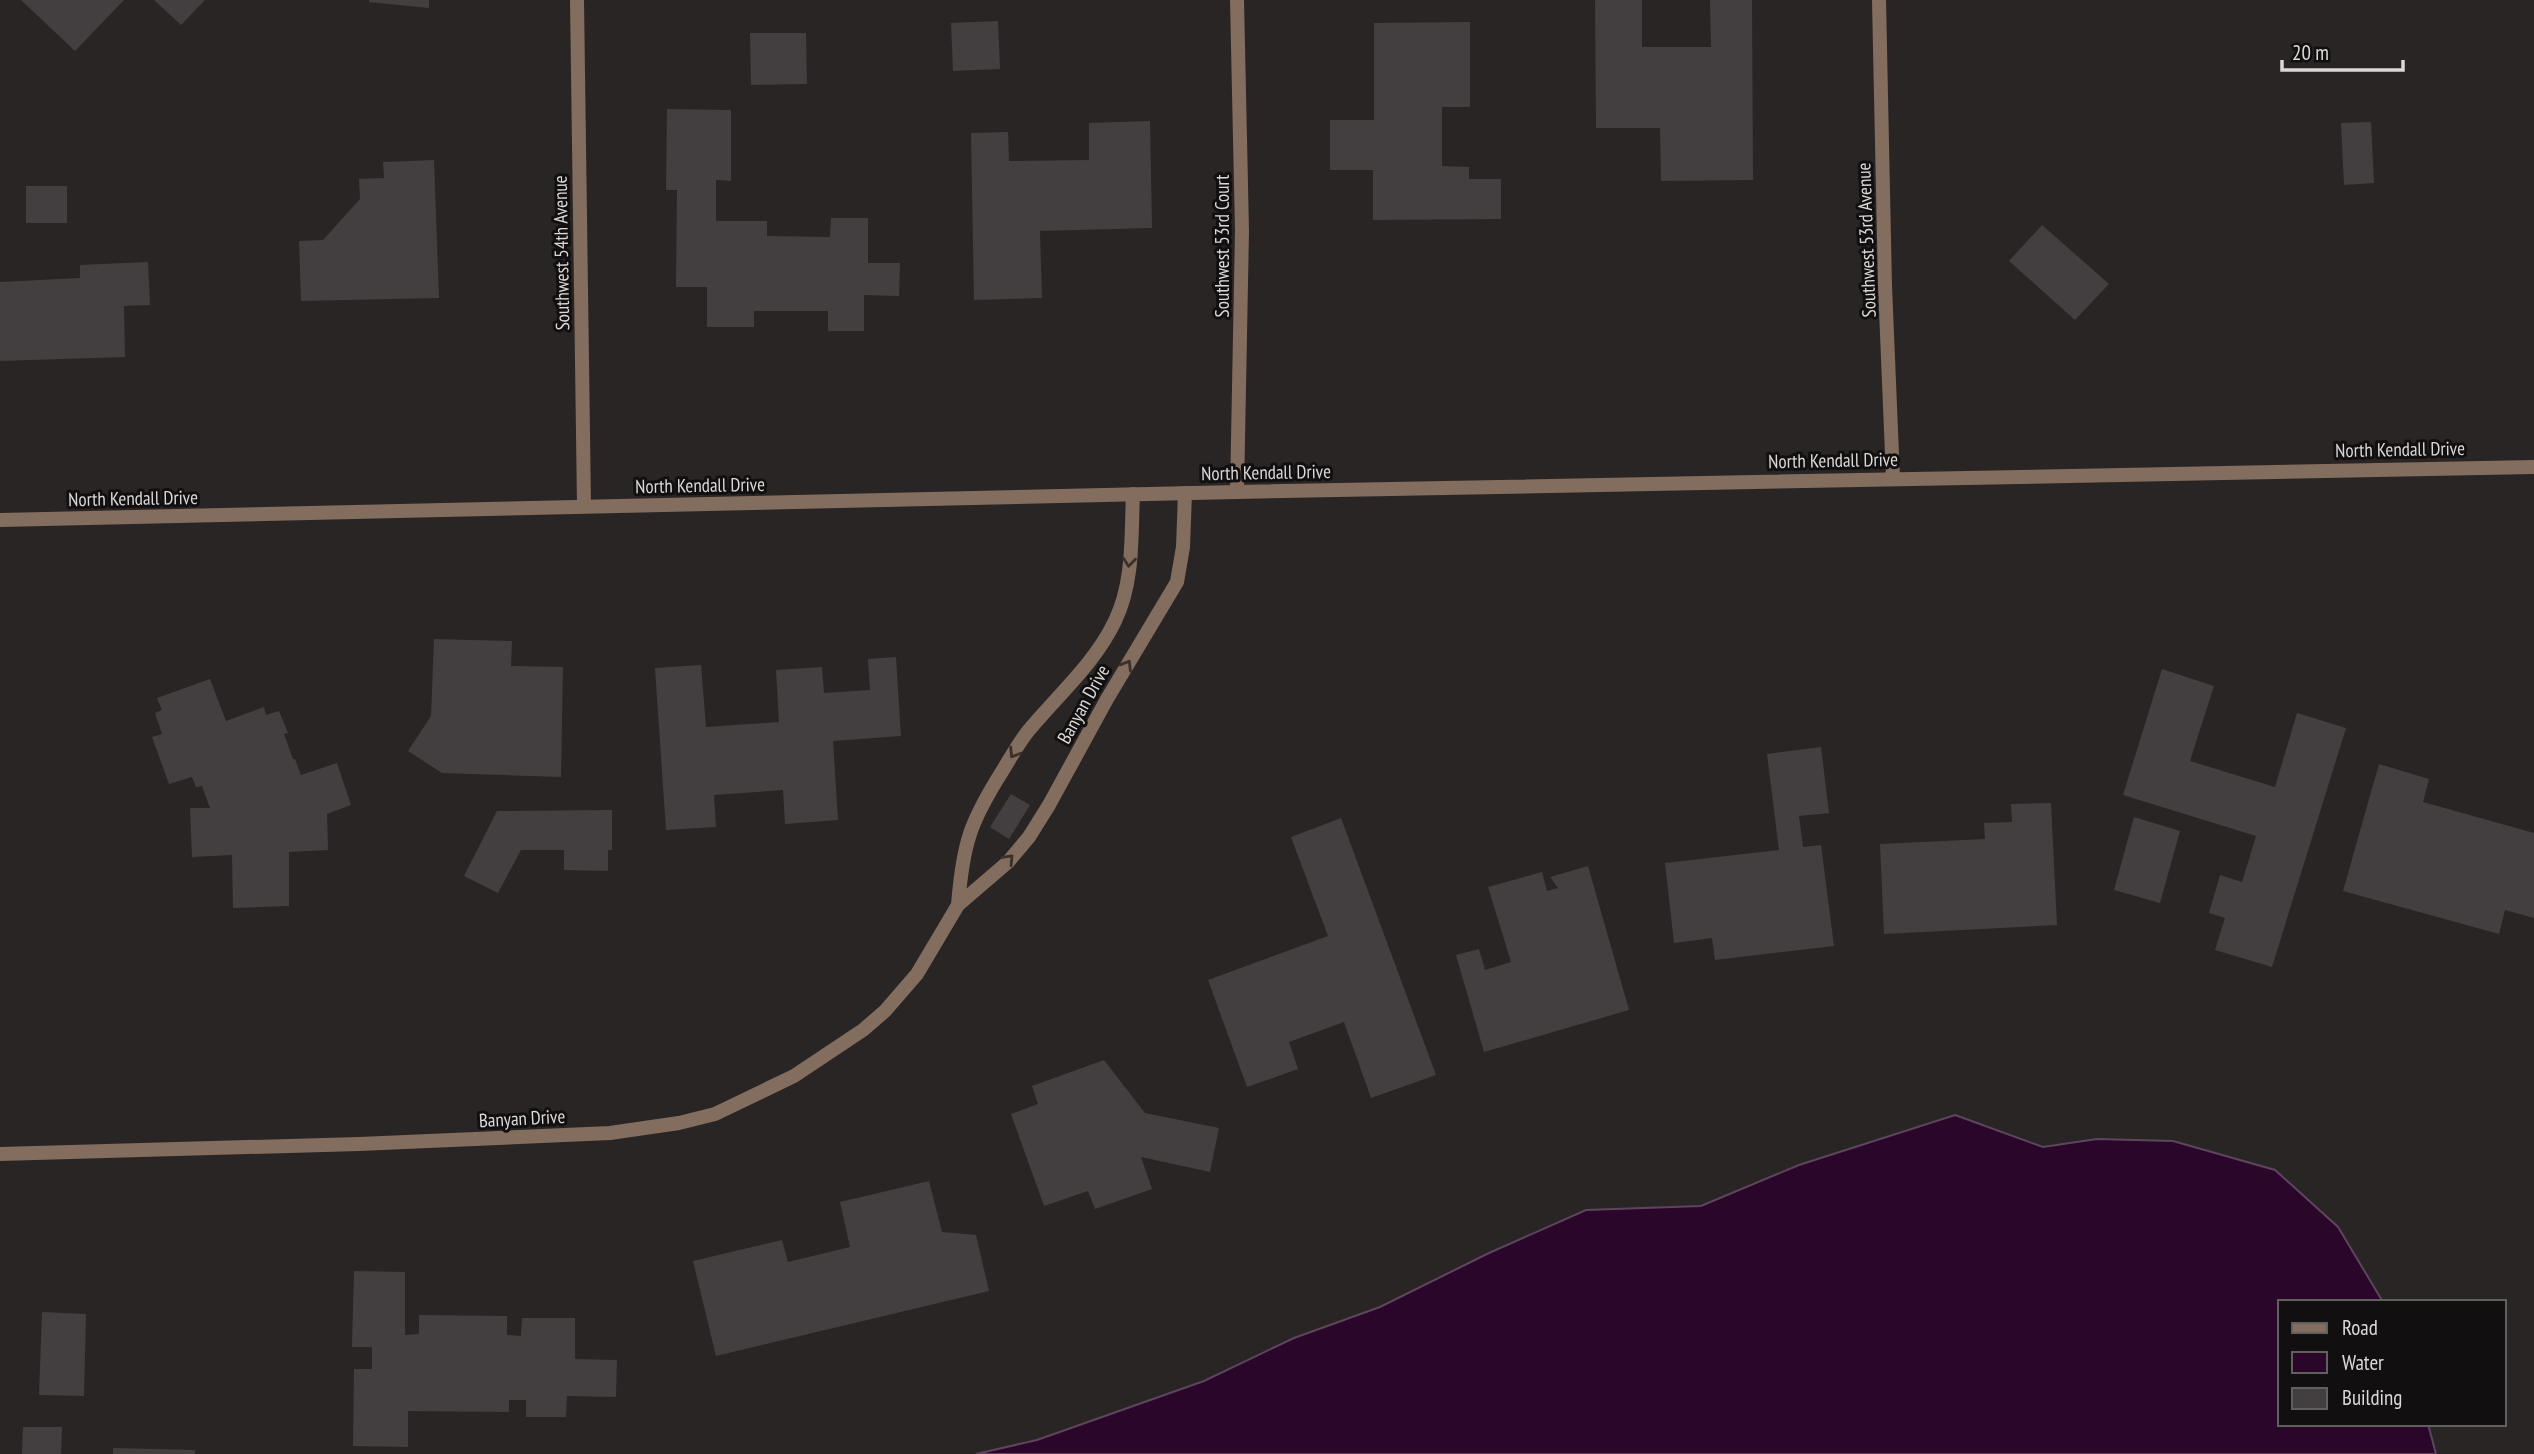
<svg xmlns="http://www.w3.org/2000/svg" width="2534" height="1454" font-family="'PT Sans Narrow',sans-serif">
  <style>
    .water { fill: #29062a; stroke: #5e455e; stroke-width: 2 }
    .building { fill: #433f40 }
    .lines { fill: none; stroke-linecap: round; stroke-linejoin: round }
    .minor { stroke: #836d5e; stroke-width: 14 }
    .tertiary { stroke: #836d5e; stroke-width: 14 }
    .oneway { stroke: #39302b }
    .labels { text-anchor: middle; dominant-baseline: central; stroke-width: 6; stroke-linejoin: round; paint-order: stroke }
    .street-label { font-size: 19px; fill: #dbd9d8; stroke: #110f0f }
  </style>
  <rect width="100%" height="100%" fill="#292525"/>
  <!-- water -->
  <path class="water" d="M1955,1115L2043,1147L2097,1139L2173,1141L2275,1170L2338,1227L2383,1302H2280V1424H2428L2436,1454H976L1037,1440L1204,1381L1294,1338L1380,1307L1489,1253L1586,1210L1701,1206L1799,1165Z"/>
  <!-- building -->
  <path class="building" d="M21,0H124L75,51Z
    M154,0H205L181,25Z
    M369,0H429V8L369,2Z
    M1595,0H1642V47H1711L1710,0H1752L1753,180L1661,181L1660,128H1596Z
    M998,21L1000,69L953,71L951,23Z
    M1470,22V107H1442V166L1469,167V179H1501V219L1373,220V170H1330V120H1374V23Z
    M750,33H806L807,84L751,85Z
    M667,109L731,110V181L716,180V221H767V236L830,237L831,218H868V263H900L899,296L864,295V331H828V311H754V327H707V287H676L677,190H666Z
    M1150,121L1152,228L1040,231L1042,298L974,300L971,133L1008,132L1009,161L1089,160V123Z
    M2371,122L2374,183L2344,185L2341,123Z
    M434,160L439,298L301,301L299,241L323,240L360,199L359,179L384,178L383,162Z
    M26,186H67V223H26Z
    M2042,225L2109,284L2075,320L2009,261Z
    M148,262L150,305L124,306L125,357L0,361V282L80,278V265Z
    M434,639L512,641L511,666L563,667L561,777L442,773L408,751L431,716Z
    M896,657L901,736L833,741L838,820L785,824L783,790L714,795L716,827L666,830L655,668L701,665L706,727L779,722L776,670L822,667L824,693L870,690L868,659Z
    M2162,669L2214,686L2190,761L2275,787L2297,713L2346,728L2272,967L2215,950L2225,918L2209,913L2220,875L2242,882L2256,836L2123,795Z
    M210,679L226,721L264,707L266,715L279,711L288,733L284,734L293,759H295L301,775L337,763L351,805L327,814L328,850L289,852V906L233,908L232,855L192,857L190,808H210L202,786L196,787L192,777L169,784L152,737L162,734L155,713L162,710L157,698Z
    M1821,747L1829,813L1799,816L1803,847L1821,845L1834,946L1715,960L1712,938L1674,943L1665,863L1779,850L1767,754Z
    M2379,764L2429,779L2423,802L2534,833V918L2505,910L2499,934L2343,891Z
    M1011,794L1030,805L1009,839L990,827Z
    M2051,803L2057,925L1884,934L1880,844L1985,839L1984,823L2012,822L2011,804Z
    M612,810V850H608V871L564,870V850H521L498,893L464,876L497,811Z
    M2134,817L2180,831L2160,903L2114,890Z
    M1341,818L1436,1075L1371,1098L1344,1022L1289,1042L1298,1069L1247,1087L1208,980L1328,936L1291,837Z
    M1588,866L1629,1010L1484,1052L1456,955L1479,949L1485,970L1511,962L1488,887L1542,872L1547,891L1558,888L1550,877Z
    M1104,1060L1145,1113L1219,1128L1210,1172L1141,1157L1152,1189L1095,1209L1088,1191L1044,1206L1011,1114L1038,1104L1032,1086Z
    M929,1181L942,1232L976,1235L989,1291L716,1356L693,1261L782,1240L788,1262L850,1247L840,1202Z
    M354,1271L405,1272V1335L419,1334V1315L507,1316V1335L521,1336L522,1318H575V1359L617,1360L616,1397L567,1396L566,1417H526V1400H509V1412L408,1411V1447L353,1446L354,1369H372V1347H352Z
    M42,1312L86,1314L84,1396L39,1395Z
    M23,1427H62L61,1454H22Z
    M113,1448L195,1450V1454H113Z"/>
  <g class="lines">
    <!-- minor -->
    <path class="minor" d="M577,0L584,506
      M1237,0L1242,231L1237,492
      M1879,0L1885,286L1893,478
      M958,905C963,843 970,822 1003,770C1011,757 1019,742 1029,730C1059,694 1095,663 1115,621C1134,582 1131,536 1133,494
      M0,1154L359,1144L610,1133L679,1123L715,1114L794,1076L863,1030L885,1011L917,974L958,905L1008,862L1029,837L1049,805L1107,699L1177,582L1183,547L1185,493"/>
    <!-- tertiary -->
    <path class="tertiary" d="M0,520L1237,492L2534,467"/>
  </g>
  <!-- one-way arrows -->
  <defs><path id="oneway-chevron" d="M-2-3.5L2.5 0L-2 3.5" fill="none" stroke-width="1.6" stroke-linecap="round" stroke-linejoin="round" transform="scale(1.75)"/></defs>
  <g class="oneway">
    <use href="#oneway-chevron" transform="translate(1129 562) rotate(96)"/>
    <use href="#oneway-chevron" transform="translate(1127 665) rotate(-59)"/>
    <use href="#oneway-chevron" transform="translate(1014 753) rotate(122)"/>
    <use href="#oneway-chevron" transform="translate(1009 859) rotate(-47)"/>
  </g>
  <g class="labels">
    <!-- street labels -->
    <g class="street-label">
      <text transform="translate(1866 240) rotate(-92)">Southwest 53rd Avenue</text>
      <text transform="translate(1222 246) rotate(-90)">Southwest 53rd Court</text>
      <text transform="translate(561 253) rotate(-91)">Southwest 54th Avenue</text>
      <text transform="translate(2400 449) rotate(-1)">North Kendall Drive</text>
      <text transform="translate(1833 460) rotate(-1)">North Kendall Drive</text>
      <text transform="translate(1266 472) rotate(-1)">North Kendall Drive</text>
      <text transform="translate(700 485) rotate(-1)">North Kendall Drive</text>
      <text transform="translate(133 498) rotate(-1)">North Kendall Drive</text>
      <text transform="translate(1083 704) rotate(-61)">Banyan Drive</text>
      <text transform="translate(522 1118) rotate(-3)">Banyan Drive</text>
    </g>
  </g>
  <!-- legend -->
  <rect x="2278" y="1300" width="228" height="126" fill="#110f0f" stroke="#62605f" stroke-width="2"/>
  <rect x="2292" y="1323" width="35" height="10" fill="#836d5e" stroke="#62605f" stroke-width="2"/>
  <text x="2342" y="1335" font-size="21" fill="#dbd9d8">Road</text>
  <rect x="2292" y="1352" width="35" height="21" fill="#29062a" stroke="#62605f" stroke-width="2"/>
  <text x="2342" y="1370" font-size="21" fill="#dbd9d8">Water</text>
  <rect x="2292" y="1388" width="35" height="21" fill="#433f40" stroke="#62605f" stroke-width="2"/>
  <text x="2342" y="1405" font-size="21" fill="#dbd9d8">Building</text>
  <!-- scale -->
  <path d="M2282 60v10h121v-10" fill="none" stroke="#dbd9d8" stroke-width="3.5"/>
  <text x="2292" y="60" font-size="21" fill="#dbd9d8" stroke="#110f0f" stroke-width="5" paint-order="stroke">20 m</text>
</svg>
